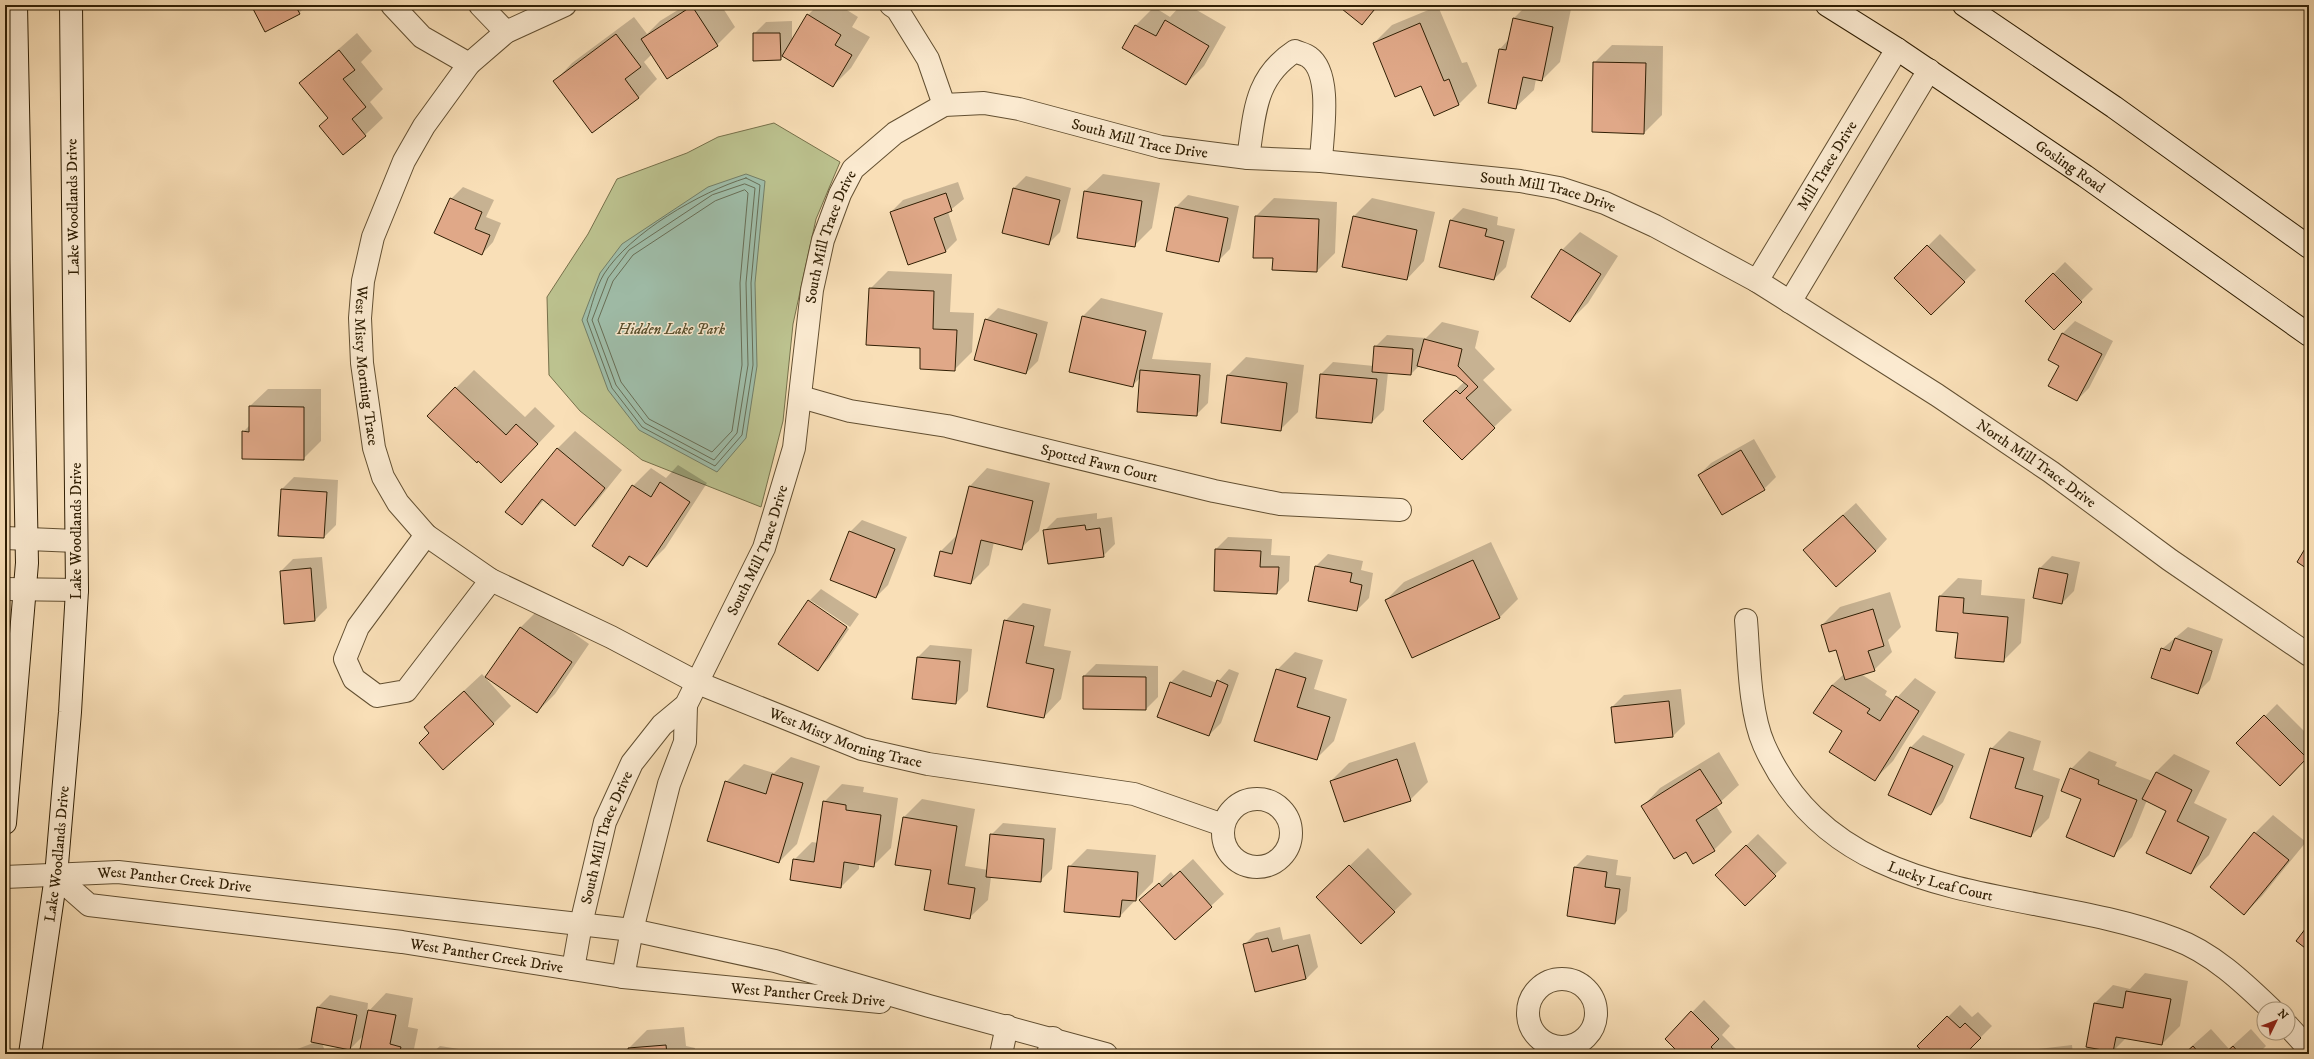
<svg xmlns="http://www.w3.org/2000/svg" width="2314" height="1059" font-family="'IM FELL DW Pica',serif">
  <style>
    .green { fill: #bcc28f; stroke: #76704a }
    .water { fill: #9fbda9; stroke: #737e67 }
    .shadow { fill: #0003 }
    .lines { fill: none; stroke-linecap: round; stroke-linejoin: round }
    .shore { stroke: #686e56; stroke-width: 1 }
    .building { fill: #e0a888; stroke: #301f04 }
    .minor-casing { stroke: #624f31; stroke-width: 24 }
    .tertiary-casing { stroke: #624f31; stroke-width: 24 }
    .secondary-casing { stroke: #301f04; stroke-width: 24 }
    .minor { stroke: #fbead0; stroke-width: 22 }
    .tertiary { stroke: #fbead0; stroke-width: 22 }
    .secondary { stroke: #fbead0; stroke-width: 22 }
    .labels { text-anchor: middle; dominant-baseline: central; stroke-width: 3; stroke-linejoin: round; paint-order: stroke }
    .street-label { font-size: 15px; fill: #301f04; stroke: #fbead0 }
    .park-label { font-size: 15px; font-style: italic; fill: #5a502e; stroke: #fbead0 }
  </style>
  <rect width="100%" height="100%" fill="#f9dfb7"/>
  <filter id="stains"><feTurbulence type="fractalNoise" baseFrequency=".005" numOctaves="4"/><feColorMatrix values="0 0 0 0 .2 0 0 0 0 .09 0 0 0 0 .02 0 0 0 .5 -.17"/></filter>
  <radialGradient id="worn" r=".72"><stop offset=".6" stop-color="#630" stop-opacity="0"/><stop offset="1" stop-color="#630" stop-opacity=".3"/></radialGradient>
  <!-- green -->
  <path class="green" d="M774,123L840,162L816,219L793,324L783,421L761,507L642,460L580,411L549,375L547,297L588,234L617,179L687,153L718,137Z"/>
  <!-- water -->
  <path class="water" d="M746,174L765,181L755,283L757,366L746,438L717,472L639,430L608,390L582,320L600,273L622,244L708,187Z"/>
  <!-- shadow -->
  <path class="shadow" d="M252,5H307L299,13Z
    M686,5H721L735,27L717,45L652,54L644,62L657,79L639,97L592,132L555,81L572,63L634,17L647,34L660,21Z
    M818,5H839L858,17L852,27L870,37L851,68L833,86L784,56L780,59L754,34L766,22L792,21V42L808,15Z
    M1181,5H1188L1226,27L1204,66L1186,84L1123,47L1136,25L1154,7L1170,17Z
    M1339,5H1380L1362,23Z
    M1527,5H1552L1571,9L1560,62L1542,80L1536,79L1534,90L1516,107L1489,102L1500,49L1509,39L1514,18Z
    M1438,6L1462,63L1467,62L1477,86L1459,104L1434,114L1422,85L1374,43L1392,25Z
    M357,33L372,51L361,62L383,89L370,102L383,118L365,135L329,118L300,83Z
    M1612,45L1663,46L1662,115L1644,133L1594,63Z
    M1103,174L1160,183L1152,228L1134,246L1085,191Z
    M1026,176L1071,188L1060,232L1049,243L1003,232L1014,188Z
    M958,182L964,199L948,212L957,240L945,252L891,212L903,200Z
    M463,187L494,200L486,217L501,223L493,242L482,254L451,199Z
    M1188,195L1239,206L1230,249L1218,261L1167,250L1176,207Z
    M1274,198L1337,202L1335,253L1317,271L1274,257L1256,216Z
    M1372,198L1435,212L1424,261L1407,279L1354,216Z
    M1463,208L1498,217L1497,225L1515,229L1506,267L1494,279L1440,266L1451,220Z
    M1580,232L1618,256L1588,303L1570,321L1562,250Z
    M1940,234L1976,270L1931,314L1896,278Z
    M2065,262L2093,289L2054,328L2027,301Z
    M888,271L952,274L950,312L974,313L972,352L954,370L922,347L870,289Z
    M1101,298L1163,313L1152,359L1211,363L1208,403L1196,415L1140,378L1132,386L1070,372L1083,316Z
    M998,308L1048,322L1038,361L1026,373L986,320Z
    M2075,321L2113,341L2089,388L2077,400L2060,365L2049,360L2063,333Z
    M1442,322L1479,331L1475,348L1495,369L1483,380L1512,410L1494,427L1443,403L1464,382L1456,375L1420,365L1411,374L1388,372L1384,410L1372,422L1321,374L1333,362L1374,366L1375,347L1387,335L1426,338Z
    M1246,357L1304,365L1298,412L1280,430L1222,422L1228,375Z
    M474,370L525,417L535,407L555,426L519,464L428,416Z
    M268,389H321V441L303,459L243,432L250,425V406Z
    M575,431L622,470L593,506L575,524L544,500L522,524L557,449Z
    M1754,439L1776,477L1764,489L1699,475L1711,463Z
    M678,465L707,483L665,548L647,566L632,556L623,565L633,486L651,468L666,478Z
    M987,468L1050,483L1039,531L1021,548L994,542L989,565L971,583L941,551L958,534L970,486Z
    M294,477L338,480L336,525L324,537L282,489Z
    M1856,503L1887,539L1876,551L1817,538Z
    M1097,513V519L1112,517L1115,544L1103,556L1045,530L1057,518Z
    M862,520L907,537L888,585L876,597L850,532Z
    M1228,537L1272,539L1271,555L1290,556L1289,581L1277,593L1215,590L1216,549Z
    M1491,542L1518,599L1500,617L1386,600L1404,582Z
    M1328,554L1363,561L1361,570L1373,573L1369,598L1357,610L1309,600L1316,566Z
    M2052,556L2080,562L2074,591L2062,603L2040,568Z
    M322,557L327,608L315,620L281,571L293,559Z
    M1958,578L1982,580L1981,595L2025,599L2021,643L2003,661L1959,632L1937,630L1940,596Z
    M821,589L859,614L850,627L810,600V602L849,629L829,658L817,670L809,601Z
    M1890,592L1901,627L1888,640L1892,652L1874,670L1861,674L1887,691L1885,695L1894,701L1915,678L1936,692L1893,761L1875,779L1843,731L1815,713L1832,685L1844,674L1836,649L1822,625L1840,607Z
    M1023,603L1051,609L1044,646L1071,651L1061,699L1044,717L1005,621Z
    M539,609L589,644L555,694L537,712L487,677L521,627Z
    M2188,627L2223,639L2210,680L2198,692L2162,649Z
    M930,645L972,649L968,691L956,703L918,657Z
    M1295,652L1323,660L1314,689L1347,699L1334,741L1316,759L1277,670Z
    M1096,664L1158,666V697L1146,709L1084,676Z
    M1229,669L1239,673L1221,723L1209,735L1171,682L1183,670L1217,683Z
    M482,674L511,706L493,724L430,733L425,727Z
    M1681,689L1685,724L1673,736L1612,707L1624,695Z
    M2277,704L2309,736V755L2280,785L2238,743Z
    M2009,731L2041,741L2033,770L2060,779L2049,818L2031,836L1991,749Z
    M1923,735L1965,754L1943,802L1931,814L1890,795L1911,747Z
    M1415,742L1428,782L1410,800L1331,781L1349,763Z
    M2089,751L2117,762L2115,766L2152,781L2156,772L2174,754L2210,771L2194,803L2227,819L2209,855L2191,873L2168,810L2147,800L2132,837L2114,855L2082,798L2071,769Z
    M1719,752L1739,785L1716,806L1732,832L1714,850L1686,851L1643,806L1660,788Z
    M791,757L820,766L797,844L779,862L726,782L744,764L774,773Z
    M842,784L864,787L863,792L898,798L891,848L873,866L859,864V869L841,887L794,860L812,842L818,843L824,802Z
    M922,799L975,809L965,866L988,870L991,835L1003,823L1056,828L1052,869L1040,881L991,877L988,900L970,917L932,870L904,817Z
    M2273,815L2306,842L2262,896L2244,914L2255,833Z
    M1758,834L1787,863L1745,904L1728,863Z
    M1368,848L1412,894L1361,943L1335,880Z
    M1087,849L1156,855L1153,882L1120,916L1069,867Z
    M1587,855L1618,860L1616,875L1631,877L1627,911L1615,923L1568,915L1575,867Z
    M1193,859L1224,894L1175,939L1153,889L1171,872L1174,876Z
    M1280,927L1283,940L1310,934L1318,967L1306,979L1244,945L1256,933Z
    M2145,973L2188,981L2180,1026L2162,1044L2126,1038L2113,1051L2095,1003L2113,985L2130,989Z
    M386,993L413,998L408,1027L418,1029L413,1054H360L364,1035L350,1049L322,1043L326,1054H284L316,1042L312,1041L318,1007L330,995L368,1003L367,1013Z
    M1704,1000L1730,1026L1722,1035L1741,1054H1682L1666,1039Z
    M1960,1005L1972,1017L1978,1012L1992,1026L1964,1054H1926L1919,1046Z
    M684,1027L686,1046L695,1048L694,1054H630L629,1048L647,1030Z
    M2211,1029L2229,1049L2251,1029L2266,1046L2258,1054H2183Z
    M2072,1045L2073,1054H2025L2030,1050Z
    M440,1046L465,1050V1054H431Z"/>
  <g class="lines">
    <!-- shore -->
    <path class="shore" d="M746,178L760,185L751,283L753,365L742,435L715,466L642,427L612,388L587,320C592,305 596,287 604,274C630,233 700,192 746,178Z
      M745,184L755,188L746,283L748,365L737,433L714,460L645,423L616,385L592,320L608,278L629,250L712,195Z
      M745,190L748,193L740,283L742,365L732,431L712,452L649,419L621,382L598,320L613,281L633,255L715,201Z"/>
  </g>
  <!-- building -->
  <path class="building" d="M251,5H295L300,14L265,32Z
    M1337,5H1378L1362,25Z
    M692,6L718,46L667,79L641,39Z
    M807,14L841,35L835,45L852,55L833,87L782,56Z
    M1513,18L1553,27L1542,81L1523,77L1516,109L1488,103L1499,49L1506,50Z
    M1165,20L1209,46L1186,85L1122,48L1135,25L1156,36Z
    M1420,23L1444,81L1449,79L1459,105L1434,116L1421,86L1395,97L1373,43Z
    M753,33H780L781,60L753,61Z
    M616,34L641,67L625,79L639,98L592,133L553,81Z
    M339,50L355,70L343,79L366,107L352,119L366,136L343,155L319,126L328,118L299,83Z
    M1593,62L1646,63L1644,134L1592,132Z
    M1013,188L1060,200L1049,245L1002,233Z
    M1084,191L1142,201L1135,247L1077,238Z
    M946,193L952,211L934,218L946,252L908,265L890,212Z
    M450,198L482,212L475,229L490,235L482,255L434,233Z
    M1175,207L1228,218L1219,262L1166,251Z
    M1255,216L1319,219L1317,272L1272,270L1273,258H1253Z
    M1353,216L1417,230L1407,280L1342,267Z
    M1450,220L1487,229L1485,236L1504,241L1494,280L1439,267Z
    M1927,245L1965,282L1931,315L1894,278Z
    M1561,249L1601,274L1570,322L1531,297Z
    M2053,273L2082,302L2054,330L2025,301Z
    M869,288L934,291L933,329L957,330L955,371L920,369V348L866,345Z
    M1082,316L1146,331L1133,387L1069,372Z
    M985,319L1037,334L1026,374L974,360Z
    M2062,333L2102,354L2077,401L2048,386L2059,366L2048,360Z
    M1424,339L1462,349L1458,366L1478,387L1466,398L1495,428L1462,460L1423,421L1456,390L1460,394L1468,386L1456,376L1417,366Z
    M1374,346L1413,349L1411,375L1372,372Z
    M1140,370L1200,375L1197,416L1137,412Z
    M1320,374L1377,379L1372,423L1316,418Z
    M1227,375L1287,383L1281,431L1221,423Z
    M455,387L506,435L516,424L538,444L501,483L478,461L477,463L427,416Z
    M249,406L304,407V460L242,459V431L249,432Z
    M557,448L605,488L575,526L542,499L522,525L505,512Z
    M1741,450L1765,490L1722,515L1698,475Z
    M660,482L690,502L647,567L629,556L623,566L592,546L632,485L651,497Z
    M969,486L1033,501L1022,550L981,540L971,584L934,576L940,551L952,554Z
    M281,489L327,492L324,538L278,536Z
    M1843,515L1876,551L1836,587L1803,550Z
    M1085,525L1086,530L1100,528L1104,557L1048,564L1043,530Z
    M849,531L895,549L876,598L830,580Z
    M2309,542V570L2297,562Z
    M1215,549L1261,551L1260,567H1279L1277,594L1214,591Z
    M1473,560L1500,618L1412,658L1385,600Z
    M1315,566L1352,573L1350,582L1362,585L1357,611L1308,601Z
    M311,568L315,621L284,624L280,571Z
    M2039,568L2068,574L2062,604L2033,598Z
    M1939,596L1964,598L1963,613L2008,617L2004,662L1955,658L1958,633L1936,631Z
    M808,600L847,627L818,671L778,644Z
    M1873,609L1884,646L1868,651L1875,671L1845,680L1836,650L1829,652L1821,625Z
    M1004,620L1034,626L1026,663L1054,669L1044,718L987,707Z
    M520,627L572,662L537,713L485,677Z
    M2175,638L2212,651L2198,694L2151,678L2161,648L2170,651Z
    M917,657L960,661L956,704L912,699Z
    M1276,669L1306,678L1297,707L1330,717L1317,760L1254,741Z
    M1083,676L1146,677V710L1083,709Z
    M1217,680L1228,685L1209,736L1157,717L1170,682L1211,697Z
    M1832,685L1870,709L1867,713L1880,721L1896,696L1919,711L1875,781L1829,752L1842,731L1813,713Z
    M464,691L494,724L443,770L419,743L429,733L424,727Z
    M1669,701L1673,737L1615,743L1611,707Z
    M2264,715L2307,758L2280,786L2236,743Z
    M1910,747L1953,766L1931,815L1888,795Z
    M1990,748L2024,758L2015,788L2043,796L2031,837L1970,818Z
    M1397,759L1411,801L1344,822L1330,781Z
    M2070,768L2099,780L2098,784L2137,800L2114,857L2066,837L2081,799L2061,791Z
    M1700,769L1722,803L1696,820L1715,851L1693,864L1686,852L1674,859L1641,806Z
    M2156,772L2192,790L2177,821L2209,837L2191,874L2146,853L2166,811L2142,799Z
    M772,774L803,783L779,863L707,841L725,781L766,794Z
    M823,801L846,805V810L881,815L874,867L844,862L841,888L790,880L793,859L814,862Z
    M903,817L957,826L948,884L975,888L970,919L924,910L931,870L895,865Z
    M2254,832L2289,860L2244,915L2210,887Z
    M990,834L1044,839L1041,882L986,877Z
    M1746,845L1776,876L1745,906L1715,875Z
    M1349,865L1395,912L1361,944L1316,897Z
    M1068,866L1138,872L1136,901L1122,900L1120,917L1064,912Z
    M1574,867L1607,872L1605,887L1620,889L1615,924L1567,916Z
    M1180,871L1212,907L1175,940L1139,900L1159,883L1162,887Z
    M2309,924V951L2296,941Z
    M1268,938L1272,952L1298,945L1306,979L1255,992L1243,944Z
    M2126,991L2171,999L2162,1045L2116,1037L2113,1052L2086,1047L2094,1003L2123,1008Z
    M317,1007L357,1015L350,1050L311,1042Z
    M368,1010L396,1015L390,1044L401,1047L399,1054H359Z
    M1691,1011L1719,1039L1711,1047L1718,1054H1680L1665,1039Z
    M1947,1016L1960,1028L1965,1023L1981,1038L1965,1054H1925L1917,1046Z
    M666,1045L667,1054H629L628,1048Z
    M2193,1046L2200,1054H2184Z
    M2233,1046L2240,1054H2224Z"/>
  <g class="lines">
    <!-- minor casing -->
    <g class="minor-casing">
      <g id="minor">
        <path d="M392,5L422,37L469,64"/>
        <path d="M480,5L506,32"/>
        <path id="s1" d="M565,5L506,32L469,64L424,126L404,161L373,237L363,281L360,318L362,363L374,448L383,477L398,503L426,535L491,580L611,637L698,683L862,749L928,764L1134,794L1223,825"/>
        <path d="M891,5L897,9L928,59L944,105"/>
        <path d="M1248,158C1255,113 1254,78 1295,51C1299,53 1305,54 1309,57C1333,74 1322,135 1321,161"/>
        <path id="s2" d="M1757,281L1897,49"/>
        <path d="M1790,302L1929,70"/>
        <path id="s3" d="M801,397L850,411L947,426L1214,491L1280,504L1400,510"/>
        <path d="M426,535L358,627L345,659L354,679L377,696L406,691L491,580"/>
        <path d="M5,538L76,541"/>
        <path d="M5,589L77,590"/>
        <path id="s4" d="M1746,620C1749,656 1749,711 1764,745C1839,913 2032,884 2175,939C2211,952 2243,982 2271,1009"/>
        <circle cx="1257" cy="833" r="34"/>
        <path id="s5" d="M573,969L581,924L605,822L632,763L662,725L686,705L764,548L794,448L812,290L823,240L840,194L853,169L895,133L944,105L984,103L1019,109L1161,147L1248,158L1321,161L1520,181L1559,188L1605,203L1655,226L1757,281L1937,395L2051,472L2170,560L2309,655"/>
        <path d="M623,977L632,930L669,784L685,742L686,705"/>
        <circle cx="1562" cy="1013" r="34"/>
        <path d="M2288,1026L2309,1049"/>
        <path d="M1001,1054L1007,1026"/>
        <path d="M1048,1054L1053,1038"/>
      </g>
    </g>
    <!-- tertiary casing -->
    <g class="tertiary-casing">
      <g id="tertiary">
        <path id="s6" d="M56,876L89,905L402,942L623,977L880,1002"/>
        <path id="s7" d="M5,877L118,872L632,930L775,961L929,1006L1106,1054"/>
      </g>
    </g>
    <!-- secondary casing -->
    <g class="secondary-casing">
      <g id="secondary">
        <path id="s8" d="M1827,5L1897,49L2085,176L2309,335"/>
        <path d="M1964,5L2114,107L2309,247"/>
        <path d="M5,823L27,563L16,5"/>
        <path id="s9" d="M30,1054L56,876L70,712L77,590L71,5"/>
      </g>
    </g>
    <!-- minor -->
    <use href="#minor" class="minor"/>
    <!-- tertiary -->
    <use href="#tertiary" class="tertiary"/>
    <!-- secondary -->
    <use href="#secondary" class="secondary"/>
  </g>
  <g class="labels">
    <!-- street labels -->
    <g class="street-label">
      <text stroke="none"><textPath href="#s5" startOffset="1174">South Mill Trace Drive</textPath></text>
      <text stroke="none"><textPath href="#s2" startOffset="135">Mill Trace Drive</textPath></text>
      <text stroke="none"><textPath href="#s8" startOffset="292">Gosling Road</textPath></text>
      <text stroke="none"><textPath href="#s5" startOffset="1587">South Mill Trace Drive</textPath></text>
      <text transform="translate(73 207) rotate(-91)">Lake Woodlands Drive</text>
      <text stroke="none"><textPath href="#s5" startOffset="790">South Mill Trace Drive</textPath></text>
      <text stroke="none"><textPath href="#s1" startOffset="443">West Misty Morning Trace</textPath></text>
      <text stroke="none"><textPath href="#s3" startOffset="306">Spotted Fawn Court</textPath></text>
      <text stroke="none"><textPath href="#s5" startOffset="2150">North Mill Trace Drive</textPath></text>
      <text transform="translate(76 531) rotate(-90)">Lake Woodlands Drive</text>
      <text stroke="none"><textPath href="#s5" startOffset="466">South Mill Trace Drive</textPath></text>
      <text stroke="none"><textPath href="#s1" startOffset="1097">West Misty Morning Trace</textPath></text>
      <text stroke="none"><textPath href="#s5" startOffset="136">South Mill Trace Drive</textPath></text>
      <text stroke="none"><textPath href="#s9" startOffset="202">Lake Woodlands Drive</textPath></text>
      <text stroke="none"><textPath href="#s4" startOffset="359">Lucky Leaf Court</textPath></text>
      <text stroke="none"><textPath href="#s7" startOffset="170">West Panther Creek Drive</textPath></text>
      <text stroke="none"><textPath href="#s6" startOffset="445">West Panther Creek Drive</textPath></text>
      <text transform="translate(808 995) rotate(5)">West Panther Creek Drive</text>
    </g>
    <!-- park labels -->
    <g class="park-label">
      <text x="671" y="329">Hidden Lake Park</text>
    </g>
  </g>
  <!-- margin -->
  <rect width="2314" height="1059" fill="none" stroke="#f9dfb7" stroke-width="20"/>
  <rect x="6" y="6" width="2302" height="1047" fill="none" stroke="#301f04" stroke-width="2"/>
  <rect x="10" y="10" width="2294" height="1039" fill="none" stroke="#301f04"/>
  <!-- north arrow -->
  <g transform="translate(2276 1021) rotate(47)"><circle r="19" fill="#fbead0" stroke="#aa997e"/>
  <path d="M0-3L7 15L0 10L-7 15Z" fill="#8f2418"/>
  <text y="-6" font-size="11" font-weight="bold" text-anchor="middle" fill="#301f04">N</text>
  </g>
  <rect width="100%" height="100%" filter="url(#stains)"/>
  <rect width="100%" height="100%" fill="url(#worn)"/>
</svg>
